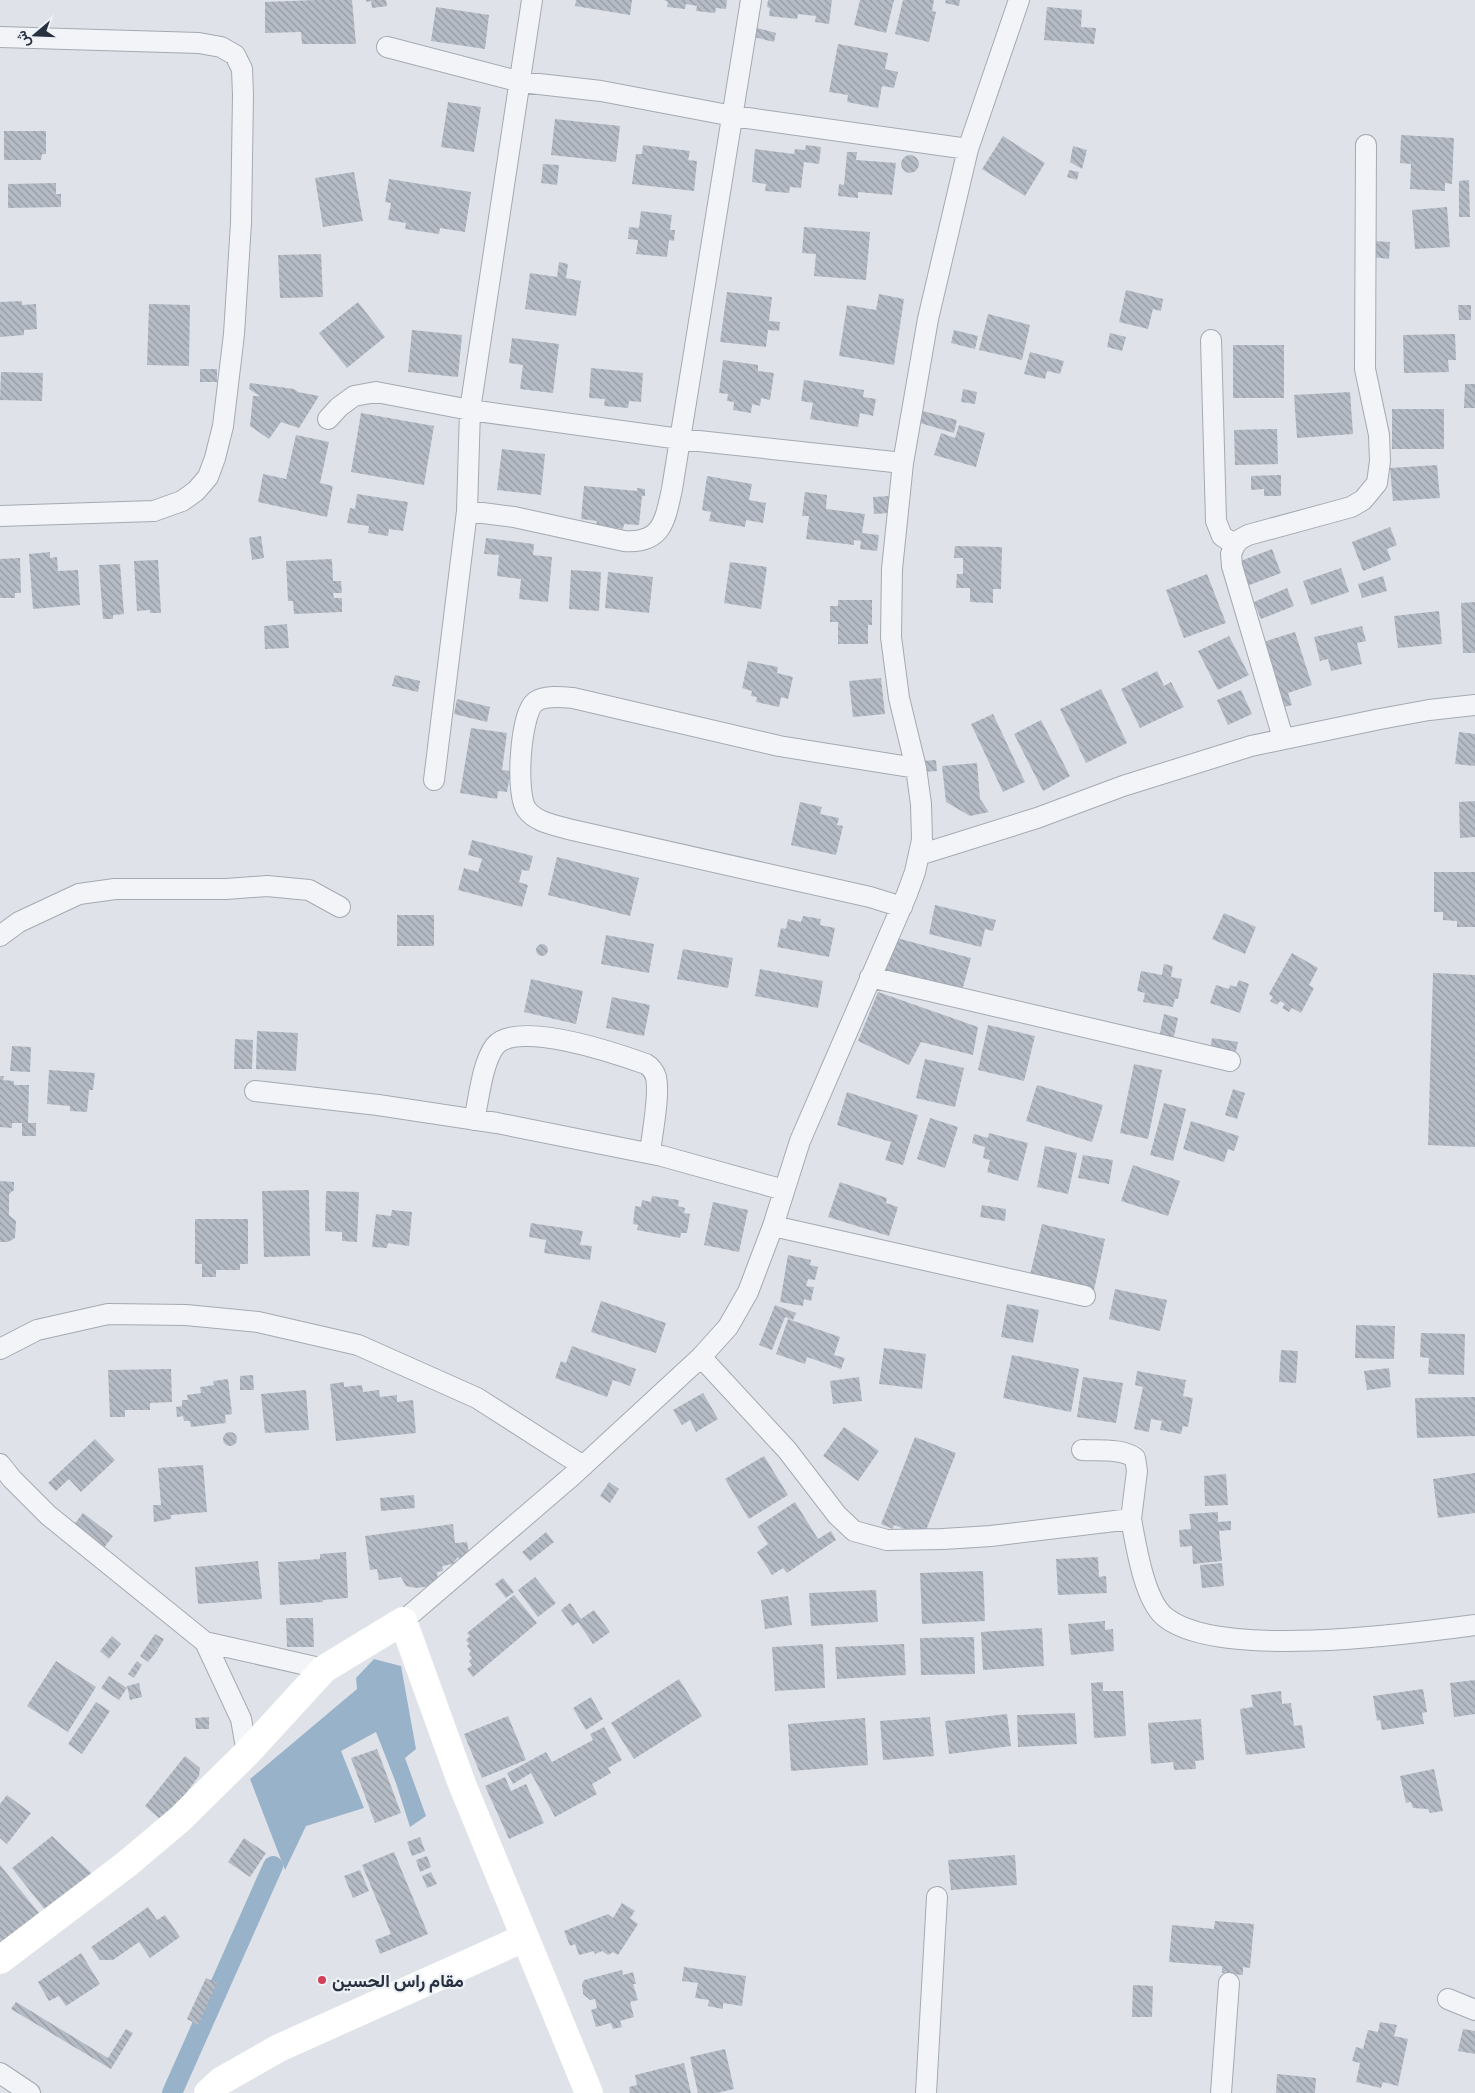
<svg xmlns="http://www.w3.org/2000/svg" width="1475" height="2093" font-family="Poppins,Vazirmatn,sans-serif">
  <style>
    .water { fill: #98b2ca }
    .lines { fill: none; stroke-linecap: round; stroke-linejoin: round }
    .canal { stroke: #98b2ca; stroke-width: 20 }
    .building { fill: url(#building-back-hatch) }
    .street-casing { stroke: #a4aab3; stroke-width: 22 }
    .street { stroke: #f2f4f7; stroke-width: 20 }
    .secondary { stroke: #fff; stroke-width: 28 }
    .poi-dot { fill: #d23f59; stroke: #eef2f6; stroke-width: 2 }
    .labels { text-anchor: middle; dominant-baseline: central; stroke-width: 4.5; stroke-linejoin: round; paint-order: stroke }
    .poi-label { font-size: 18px; font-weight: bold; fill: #273140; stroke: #eef2f6; text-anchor: start }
  </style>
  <defs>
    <pattern id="building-back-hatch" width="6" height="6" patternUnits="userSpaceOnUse" patternTransform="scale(1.25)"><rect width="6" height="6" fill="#b6bcc6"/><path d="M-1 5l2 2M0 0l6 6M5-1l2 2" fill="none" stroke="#9499a2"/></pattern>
  </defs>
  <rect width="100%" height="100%" fill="#dfe3e9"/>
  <!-- water -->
  <path class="water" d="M374,1659L401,1666L416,1749L405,1758L426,1816L410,1827L396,1783L376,1732L341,1751L364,1808L306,1826L285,1870L250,1779L357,1689L356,1678Z"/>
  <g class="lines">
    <!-- canal -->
    <path class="canal" d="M172,2093L273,1866"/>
  </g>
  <!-- building -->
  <path class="building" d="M317,0H352L356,44H302L301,32L265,33V2Z
    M366,0H386L387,6L372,8L371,1L366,2Z
    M576,0H632L630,15L575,6Z
    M664,0H727L726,9L716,8L715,13L696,11L697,6L686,4L685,9L667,7L668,2Z
    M768,0H832L829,24L815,22L816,16L798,14L797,19L769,16L770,8L767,7Z
    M860,0H894L886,33L854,25Z
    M903,0H934L932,11L936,12L929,42L895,34Z
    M946,0H960L959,6L945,3Z
    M436,7L489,15L485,49L431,41Z
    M1047,7L1082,10L1081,27L1096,28L1094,44L1044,40Z
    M757,28L776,33L774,42L754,37Z
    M838,44L888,53L885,69L898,72L894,88L882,86L878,108L847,102L848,95L829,92Z
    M448,102L481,107L474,152L441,147Z
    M555,119L620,126L616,162L551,155Z
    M4,131H46V154H42L41,160H4Z
    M1401,135L1454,138L1452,184L1445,183V191L1410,189L1411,164L1400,163Z
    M1003,136L1045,163L1025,196L982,169Z
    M643,145L690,151L688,160L697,161L694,191L632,184L636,154H642Z
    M806,145L821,147L819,164L804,162L801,188L790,187L789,193L765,191L766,184L752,182L755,149L794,154L795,149L805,150Z
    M1073,146L1087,150L1082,169L1070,162Z
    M847,152H857L856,160L896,163L892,195L858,192V198L838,196L839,184L844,185Z
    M901 164a9 9 0 1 1 18 0a9 9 0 1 1-18 0Z
    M543,164L559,165L557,185L541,183Z
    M1069,170L1079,172L1077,180L1067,177Z
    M354,172L363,221L323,227L315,178Z
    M389,179L471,192L465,232L440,228L439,234L405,229L406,223L388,220L391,203L385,202Z
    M1469,180L1470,217H1459V181Z
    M56,183V194H61V207L8,208V184Z
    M1447,207L1450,247L1415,249L1412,210Z
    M641,211L672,215L670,230H675L674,241L669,240L667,257L636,254L638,240L628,239L629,227L639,228Z
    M804,227L870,232L866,280L814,276L816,254L802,253Z
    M1374,241L1390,242L1389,259L1372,257Z
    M321,254L323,297L280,298L278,255Z
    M559,262L568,264L566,278L581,281L576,316L525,309L530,273L557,277Z
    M1126,290L1163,299L1161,311L1153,309L1148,329L1119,322Z
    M727,292L772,297L769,321L780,322L779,331L768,330L766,347L720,342Z
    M879,294L904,299L894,365L839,356L847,305L876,310Z
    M22,301V305L36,304L37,329L24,330V335L0,337V302Z
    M358,302L385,337L347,368L319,333Z
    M149,304L190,305L189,366L147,365Z
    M1458,305H1471V320H1459Z
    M988,314L1030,325L1022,360L979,350Z
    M412,330L462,335L458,377L408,372Z
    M954,330L978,336L975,349L951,343Z
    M1110,333L1126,337L1122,351L1107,347Z
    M1455,334L1456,360H1448L1449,372L1404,373L1403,335Z
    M512,338L559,344L553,393L520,389L523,365L509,363Z
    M1233,345H1284V398H1233Z
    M1030,352L1064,361L1060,374L1047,371L1045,379L1024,374Z
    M723,360L758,365V371L774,373L770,400L761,398L760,406L752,404L751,413L733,410L734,402L727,401L728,394L719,393Z
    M591,368L643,373L641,402L629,401L628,408L604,406L605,399L589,398Z
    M200,369H217V382H200Z
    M1,372L43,373L42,401L0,400Z
    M804,380L864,390L863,397L876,399L873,416L860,413L858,427L810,419L813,403L801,401Z
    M250,383L294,389L298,392L319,396L299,428L281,422L269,439L250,426L253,396H260L249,389Z
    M1465,384H1475V408H1464Z
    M963,389L977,392L975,404L961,402Z
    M1350,392L1353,434L1297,438L1294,395Z
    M1392,409H1444V449H1392Z
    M923,411L957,420L954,433L920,423Z
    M361,413L434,426L424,485L351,472Z
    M959,425L985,433L976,467L934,455L941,433L955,438Z
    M1277,429L1278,464L1235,465L1234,430Z
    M296,435L329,442L320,483L333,486L327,517L258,502L263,474L286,479Z
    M502,449L545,454L541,495L497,490Z
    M1437,465L1440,498L1393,501L1390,468Z
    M1281,475V496H1264V489L1251,490V476Z
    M707,476L752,484L749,500L766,503L763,523L746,520L745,527L709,521L711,512L702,510Z
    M584,486L637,491V488L645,489V496H642L639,525L624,524L623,529L596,526L597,521L581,519Z
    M805,492L827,495L826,509L865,514L862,533L879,535L877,551L860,549L861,541L854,540V545L806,539L809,516H802Z
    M357,494L408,502L403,531L389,529L388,536L368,533L369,526L347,523L350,508L355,509Z
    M890,496V513L874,514L873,497Z
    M1390,527L1397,545L1387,549L1391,560L1363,571L1352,542Z
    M261,536L264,558L252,560L249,538Z
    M486,538L534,544L533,555L552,557L548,602L519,599L521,579L497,576L499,555L484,554Z
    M955,546L1002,547L1001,589H993V603L970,602V588H956L957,574H963V558H954Z
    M1272,549L1281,573L1247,586L1238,562Z
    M50,552V558L57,557L58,571L78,570L80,605L33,609L29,554Z
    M20,558L21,593H15V598H0V559Z
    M332,559L333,581H341L342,593H333L334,598H342V612L294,614L293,601H288L286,561Z
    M158,560L161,613H150V610L137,611L134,561Z
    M730,562L767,567L761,609L724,603Z
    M120,564L124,614L113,615V619H103L99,565Z
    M1341,568L1349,592L1311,605L1303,581Z
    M571,570L601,572L599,611L569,609Z
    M608,572L653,577L649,613L605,608Z
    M1207,574L1226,623L1184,638L1166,590Z
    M1383,576L1387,591L1362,598L1358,584Z
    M1287,588L1294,606L1261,619L1254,602Z
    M838,600H872V625H868V644H838V622H830V606H838Z
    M1475,602V653H1463L1461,603Z
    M1439,611L1442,644L1398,648L1394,616Z
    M287,624L289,648L265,649L264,626Z
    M1362,626L1366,641L1357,643L1362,664L1331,671L1328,659L1320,661L1314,637Z
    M1295,632L1312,685L1288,693L1292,705L1280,708L1260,643Z
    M1229,636L1249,675L1218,690L1198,651Z
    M748,661L778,667L777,673L793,677L788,699L781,697L779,707L756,702L757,697L751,696L752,691L742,688Z
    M1157,671L1164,686L1171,682L1184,707L1140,728L1121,689Z
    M395,675L420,681L418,692L392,686Z
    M881,678L885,714L853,717L849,681Z
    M1101,689L1127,743L1086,763L1060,709Z
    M1241,690L1252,714L1228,725L1217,700Z
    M457,699L490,707L487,722L454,714Z
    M993,714L1025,782L1003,792L971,724Z
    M1041,720L1070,776L1043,791L1014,734Z
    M471,728L507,733L502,770L511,771L507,792L498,791L497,799L460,793Z
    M1459,732L1475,734V766L1455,764Z
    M936,760L937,771L921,772L920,761Z
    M977,763L980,799L989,812L970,816L946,802L942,766Z
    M1475,801V837L1460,838L1459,802Z
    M800,802L822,807L820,814L839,818L837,825L843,826L836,855L791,845Z
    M472,840L533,856L529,871L522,870L519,882L528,885L522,907L458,890L464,868L478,872L482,859L468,855Z
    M557,857L639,878L630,916L548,895Z
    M1434,872H1475V927H1457V921L1443,920V912H1434Z
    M935,905L996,920L993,931L985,929L981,947L929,934Z
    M1224,913L1256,927L1245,954L1212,939Z
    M397,915H434V946H397Z
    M803,916L821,919L820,925L835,928L829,957L777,947L781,928L786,929L788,919L801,922Z
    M606,935L654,944L649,973L601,964Z
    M893,937L971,958L962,991L884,970Z
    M536 950a6 6 0 1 1 12 0a6 6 0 1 1-12 0Z
    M683,949L733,958L728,988L677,979Z
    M1292,953L1318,968L1309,985L1314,988L1301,1013L1292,1008L1289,1012L1282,1008L1285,1004L1280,1001L1277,1005L1270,1001L1273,997L1269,994Z
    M1164,964L1173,966L1171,977L1182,979L1178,999H1175L1173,1007L1143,1002L1145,993L1137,991L1141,971L1162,975Z
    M760,969L823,981L818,1008L755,996Z
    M1433,973L1475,975V1147L1428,1145Z
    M531,979L583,991L576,1024L524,1012Z
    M1239,980L1249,984L1240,1013L1210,1003L1216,985L1229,989L1230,985L1236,987Z
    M878,992L978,1027L973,1055L921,1042L909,1065L858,1041Z
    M612,997L650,1005L644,1036L606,1028Z
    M1164,1014L1178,1018L1173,1041L1159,1038Z
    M988,1025L1035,1036L1024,1081L978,1070Z
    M257,1031L298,1033L296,1071L256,1069Z
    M1212,1038L1238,1042L1235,1055L1210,1051Z
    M235,1039L253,1040L252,1069H234Z
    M12,1046L31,1047L30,1072L10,1071Z
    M925,1059L964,1068L955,1107L916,1098Z
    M1134,1064L1162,1070L1148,1139L1120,1133Z
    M49,1070L95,1073L93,1090H89L87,1112L70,1111V1106L47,1104Z
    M0,1076H4L3,1080L14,1081V1085H29L28,1123H36V1136H22V1123H12V1128L0,1127Z
    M1037,1085L1103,1105L1092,1142L1026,1121Z
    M1233,1089L1245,1093L1237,1119L1225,1115Z
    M847,1092L918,1115L903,1165L885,1160L891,1142L837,1125Z
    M1164,1103L1186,1109L1173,1161L1150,1155Z
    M930,1118L958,1127L945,1168L917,1159Z
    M1191,1121L1239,1136L1234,1151L1228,1149L1224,1162L1183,1149Z
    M989,1133L1028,1143L1018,1181L987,1172L990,1160L983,1158L985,1147L972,1143L974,1134L988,1138Z
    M1045,1146L1077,1153L1068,1194L1037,1187Z
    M1083,1155L1113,1160L1109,1184L1078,1178Z
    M1133,1165L1180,1181L1168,1216L1121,1201Z
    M0,1181L14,1182V1190L9,1194V1215L16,1221L15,1238L8,1242H0Z
    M840,1182L887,1198L886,1203L898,1207L889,1236L828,1217Z
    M309,1190L310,1256L264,1257L262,1191Z
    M326,1191L359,1192L357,1242L342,1241V1232L325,1231Z
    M652,1196L679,1200L678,1206L685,1208L684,1213L690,1214L687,1233H681L680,1238L637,1230L638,1225L633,1224L635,1206L641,1207L642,1200L651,1202Z
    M713,1202L748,1210L739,1252L704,1245Z
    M982,1205L1006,1209L1005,1221L980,1217Z
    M392,1210L412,1212L409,1246L388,1243L387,1248L372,1247L376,1214L391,1216Z
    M195,1219H248V1264H240V1270H216V1277H202V1264H195Z
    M531,1223L583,1231L580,1245L592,1246L590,1260L544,1253L546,1240L529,1237Z
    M1042,1224L1105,1239L1094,1290L1030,1275Z
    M788,1255L811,1260L810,1265L818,1267L815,1280L808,1279L806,1286L814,1287L811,1301L804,1299L803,1306L780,1302Z
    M1115,1289L1167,1300L1160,1331L1109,1319Z
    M601,1301L666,1323L656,1353L591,1332Z
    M1007,1304L1039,1310L1033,1343L1001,1337Z
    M775,1305L796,1313L793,1320L785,1317L772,1350L759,1345Z
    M788,1319L840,1337L834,1355L845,1358L841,1369L807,1357L805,1364L776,1354Z
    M1356,1325L1395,1326L1394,1359L1355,1358Z
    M1421,1333L1465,1334L1464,1375L1428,1374L1429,1358L1420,1357Z
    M572,1346L636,1369L630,1386L613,1380L607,1397L555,1378L561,1361L566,1363Z
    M884,1348L926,1354L922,1389L879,1384Z
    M1281,1350L1298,1351L1296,1383L1279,1382Z
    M1012,1355L1079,1369L1071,1412L1003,1398Z
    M1389,1368L1391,1387L1367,1390L1364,1371Z
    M171,1369L172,1402L150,1403V1410H125V1417H110L108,1370Z
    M1137,1371L1186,1380L1183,1396L1193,1398L1188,1427L1183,1426L1181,1434L1160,1430L1162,1421L1151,1419L1149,1432L1134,1429L1143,1387L1135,1385Z
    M253,1375L254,1390H240V1376Z
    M859,1377L862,1401L833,1404L830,1381Z
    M1083,1377L1123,1383L1116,1423L1077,1417Z
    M228,1379L232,1414L225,1415L226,1423L191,1427L190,1421H184L183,1416L177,1417L176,1407L182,1406V1400H188L187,1395L201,1393L200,1387L214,1385L213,1381Z
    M344,1382V1387L362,1385L363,1392L379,1390L380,1397L397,1395V1402L413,1400L416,1433L336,1441L330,1384Z
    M306,1390L309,1430L265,1433L261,1394Z
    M703,1393L718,1419L696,1432L690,1420L682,1425L673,1410Z
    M1475,1397V1436L1417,1438L1415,1398Z
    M844,1427L879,1451L858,1481L823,1456Z
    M223 1439a7 7 0 1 1 14 0a7 7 0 1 1-14 0Z
    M915,1437L956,1453L925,1533L911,1528L910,1531L894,1525L893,1529L881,1524Z
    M95,1439L115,1460L81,1492L69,1479L56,1491L48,1483Z
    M764,1456L788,1495L749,1519L725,1479Z
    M203,1465L207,1512L171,1515V1519L154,1522L153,1505H161L158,1468Z
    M1475,1473V1513L1438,1518L1433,1479Z
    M1226,1474L1228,1505L1205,1506L1204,1476Z
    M609,1482L619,1489L610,1503L600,1496Z
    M414,1495L415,1508L381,1511L380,1498Z
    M795,1502L818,1539L831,1531L836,1540L787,1573L783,1568L772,1575L757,1552L768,1544L757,1527Z
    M1218,1512V1522L1231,1521V1530L1219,1531L1222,1561L1193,1564L1192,1546L1180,1547L1179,1530L1191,1529L1189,1514Z
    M83,1513L113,1536L103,1549L73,1526Z
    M453,1524L455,1543L467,1542L470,1558H457L453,1564L442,1566L443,1571L437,1572L439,1585L416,1588L406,1586L401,1577L379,1580L377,1569L370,1570L365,1536Z
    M546,1532L554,1542L530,1561L522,1552Z
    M346,1552L348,1598L323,1600V1602L280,1605L278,1562L320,1559V1554Z
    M1098,1557L1099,1577L1106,1576L1107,1593L1058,1595L1056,1559Z
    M258,1561L262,1599L198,1604L195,1567Z
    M1222,1563L1224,1586L1202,1588L1200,1565Z
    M983,1571L985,1621L922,1624L920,1573Z
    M535,1577L556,1603L538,1617L518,1590Z
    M503,1578L514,1592L506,1598L495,1584Z
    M876,1590L878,1622L811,1626L809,1593Z
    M514,1595L537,1623L473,1677L467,1669L472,1665L469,1661L472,1658L469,1654L471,1651L467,1646L469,1644L466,1640L470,1636L467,1633Z
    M788,1596L792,1625L765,1629L761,1600Z
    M570,1603L581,1619L594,1610L610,1632L593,1644L578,1622L572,1626L561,1610Z
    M286,1618H313L314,1647H287Z
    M1105,1621V1630L1113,1629L1114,1651L1071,1655L1068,1624Z
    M1042,1628L1044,1666L983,1670L981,1632Z
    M155,1634L164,1639L158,1649L152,1645L158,1650L148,1662L140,1656Z
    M112,1636L121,1644L109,1659L100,1651Z
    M974,1637L975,1674L921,1675L920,1638Z
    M823,1644L825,1688L775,1691L772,1647Z
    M904,1644L906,1675L837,1679L835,1647Z
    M56,1661L96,1687L68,1732L27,1706Z
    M137,1661L142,1665L134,1678L128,1674Z
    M109,1676L127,1688L119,1700L101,1688Z
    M679,1679L702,1716L634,1759L611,1723Z
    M1475,1680V1714L1454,1717L1450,1683Z
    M1103,1682V1691H1123L1126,1736L1094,1738L1091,1683Z
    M139,1683L142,1697L130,1700L127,1686Z
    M1423,1689L1427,1712L1422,1713L1424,1724L1382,1730L1380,1720L1377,1721L1373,1696Z
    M1281,1691L1282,1704L1291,1703L1294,1726L1302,1725L1305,1748L1246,1755L1240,1709L1253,1707L1251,1695Z
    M591,1697L603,1719L586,1730L573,1708Z
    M96,1702L110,1711L82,1754L68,1744Z
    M1075,1713L1077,1744L1018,1747L1017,1715Z
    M1007,1714L1011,1746L949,1754L945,1721Z
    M508,1716L526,1760L482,1778L464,1734Z
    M209,1717V1729H196L195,1718Z
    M930,1717L934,1756L883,1760L880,1721Z
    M865,1718L868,1765L791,1771L788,1724Z
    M1201,1719L1204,1760L1195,1761L1196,1769L1174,1770L1173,1762L1151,1764L1148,1723Z
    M604,1727L622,1760L608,1768L611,1773L592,1784L597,1794L555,1817L531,1773L513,1784L507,1773L546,1752L552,1762L593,1740L590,1734Z
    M377,1749L401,1813L375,1823L351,1758Z
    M185,1756L200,1768L199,1776L174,1809L160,1819L145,1806Z
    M1434,1769L1443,1811L1430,1813L1428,1809L1413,1808L1411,1802L1406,1803L1400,1776Z
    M505,1777L511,1791L526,1784L544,1823L509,1839L485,1786Z
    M7,1795L31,1813L7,1844L0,1838V1804Z
    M52,1836L92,1874L46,1911L12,1868Z
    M420,1837L425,1851L412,1856L407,1842Z
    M244,1838L266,1853L250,1877L228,1862Z
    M394,1852L428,1934L380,1954L375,1940L391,1934L362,1865Z
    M1015,1855L1017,1885L951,1890L948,1860Z
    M427,1856L431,1867L420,1872L416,1860Z
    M0,1865L39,1913L0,1944Z
    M360,1870L369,1891L353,1898L344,1876Z
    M431,1872L437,1884L427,1888L422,1876Z
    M622,1903L635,1911L630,1918L638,1924L618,1955L613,1952L608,1955L602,1951L595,1954L594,1951L579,1955L575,1944L570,1946L564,1931L608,1914L613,1918Z
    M148,1907L157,1920L165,1915L180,1937L150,1958L139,1942L113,1960H100L91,1947Z
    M1215,1921L1254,1924L1250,1968L1243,1967V1975L1222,1973V1966L1169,1962L1172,1925L1214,1929Z
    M81,1953L100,1984L66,2006L59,1996L49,2001L38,1982Z
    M684,1967L746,1976L742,2006L723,2003V2009L708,2006L709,2000L695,1998L698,1983L682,1981Z
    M622,1970L623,1975L633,1972L636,1984H633L638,2000L630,2002L634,2017L620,2021L622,2027L613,2029L611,2023L596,2027L591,2010L597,2008L595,1999L590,2000L583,1994L582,1984L584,1980Z
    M206,1978L217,1983L198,2025L187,2019Z
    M1133,1985L1153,1986L1152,2017H1132Z
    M16,2002L108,2058L126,2029L133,2033L111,2069L11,2009Z
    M1380,2022L1397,2025L1394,2036L1408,2039L1398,2086L1383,2082L1381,2088L1356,2082L1360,2063L1352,2061L1356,2047L1363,2049L1368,2030L1378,2032Z
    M1463,2029L1475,2031V2054L1458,2051Z
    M725,2049L734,2089L717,2093H698L690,2057Z
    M684,2063L691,2093H630L629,2087L637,2085L635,2075Z
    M1277,2074L1316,2078L1315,2093H1276Z"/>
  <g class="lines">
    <!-- street casing -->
    <g class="street-casing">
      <path id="street" d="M0,37L199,43L221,47L235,55L242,69L243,95L241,223L234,334L223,426L215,458L208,477L196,491L182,501L154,511L0,516
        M387,47L521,82L601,91L733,116L968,149
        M1211,340L1216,521L1222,536L1235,545
        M328,419L339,407L354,396L376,392L470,410L680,439L903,463
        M467,511L514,517L624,541C662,544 665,521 672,489L751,0
        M1283,738L1232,566L1231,554L1235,545L1239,540L1248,535L1351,507L1363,500L1377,483L1380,461L1379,435L1365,369L1366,145
        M434,780L467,511L470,410L532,0
        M919,855L1037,818L1123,786L1251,746L1380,719L1429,710L1475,705
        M902,907L870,897L568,829C554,825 536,822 527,810C515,796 520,714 535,702C545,695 562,697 573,698L779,746L916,768
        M0,936L19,922L79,894L115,889H226L267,886L309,890L340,907
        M870,977L1230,1061
        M255,1091L378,1105L497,1123L662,1156L784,1190
        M474,1120C479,1099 482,1063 495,1046C517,1019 618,1054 646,1064C651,1067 654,1071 656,1077C660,1096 652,1133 650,1153
        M773,1226L1085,1296
        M0,1349L37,1330L108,1314L186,1315L258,1322L358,1345L477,1398L583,1466
        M701,1357L787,1450L837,1515L854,1531L887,1540L943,1539L991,1536L1131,1519C1136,1545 1144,1600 1165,1617C1218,1660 1408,1634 1475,1625
        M1082,1450C1097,1451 1122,1448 1135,1458L1137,1471L1131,1519
        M0,1464L12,1479L48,1515L205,1642L241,1719L247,1753
        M403,1621L572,1476L701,1357L728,1327L748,1292L773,1226L800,1141L907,894L915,872L922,840L921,804L916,768L899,698L891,637L892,569L903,463L928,319L968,149L1019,0
        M205,1642L324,1669
        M1448,1999L1475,2010
        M0,2073L30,2093
        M926,2093L937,1897
        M1221,2093L1229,1983"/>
    </g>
    <!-- street -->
    <use href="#street" class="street"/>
    <!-- secondary -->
    <path class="secondary" d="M0,1960L128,1863L180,1819L247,1753L324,1669L403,1621L462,1784L589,2093
      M208,2093L221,2081L279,2048L524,1938"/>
  </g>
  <!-- markers -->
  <circle class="poi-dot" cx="322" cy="1980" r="5"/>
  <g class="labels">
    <!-- poi labels -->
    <g class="poi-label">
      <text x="332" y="1980">مقام راس الحسين</text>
    </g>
  </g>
  <!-- north arrow -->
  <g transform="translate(35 35) rotate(251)" stroke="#eef2f6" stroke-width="4" paint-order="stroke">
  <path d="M0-4L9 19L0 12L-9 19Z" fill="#273140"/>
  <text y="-8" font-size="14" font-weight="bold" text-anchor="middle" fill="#273140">ش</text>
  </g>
</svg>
